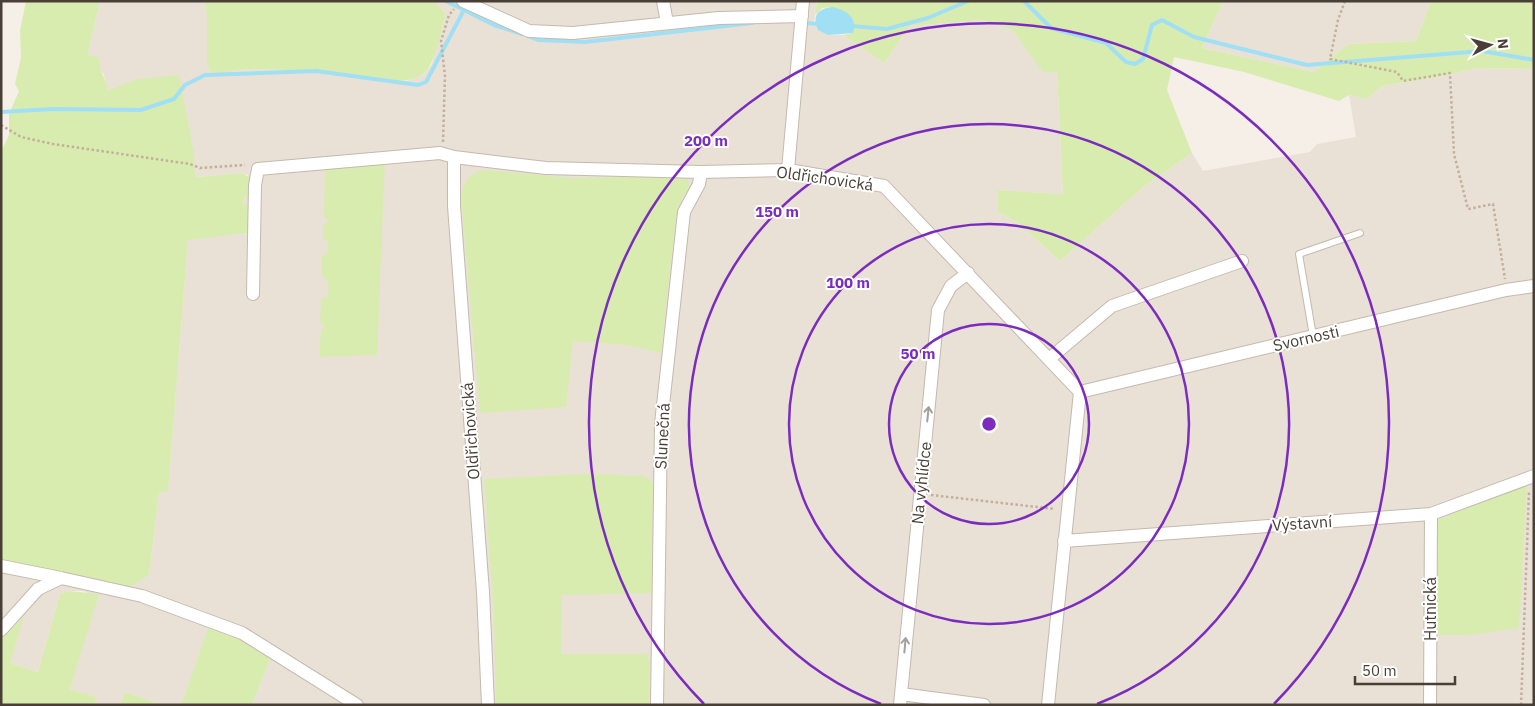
<svg xmlns="http://www.w3.org/2000/svg" width="1535" height="706" font-family="'IBM Plex Sans',sans-serif">
  <style>
    .residential { fill: #e9e1d6 }
    .green { fill: #d9ecaf }
    .water { fill: #a1dff5 }
    .lines { fill: none; stroke-linecap: round; stroke-linejoin: round }
    .stream { stroke: #a1dff5; stroke-width: 4 }
    .service-casing { stroke: #c4b9ad; stroke-width: 8 }
    .minor-casing { stroke: #c4b9ad; stroke-width: 14 }
    .path { stroke: #c4af9a; stroke-width: 2.5; stroke-dasharray: 2.5 2.5; stroke-linecap: butt }
    .service { stroke: #fff; stroke-width: 6 }
    .minor { stroke: #fff; stroke-width: 12 }
    .oneway { stroke: #a49f9a }
    .ring { fill: none; stroke: #7b2cbf; stroke-width: 2.5 }
    .labels { text-anchor: middle; dominant-baseline: central; stroke-width: 4; stroke-linejoin: round; paint-order: stroke }
    .street-label { font-size: 16px; fill: #493f36; stroke: #fff }
    .centre { fill: #7b2cbf; stroke: #fff; stroke-width: 2.5 }
    .ring-label { font-size: 15px; text-anchor: middle; font-weight: bold; fill: #7b2cbf; stroke: #fff; stroke-width: 4; stroke-linejoin: round; paint-order: stroke }
  </style>
  <rect width="100%" height="100%" fill="#f5efe8"/>
  <!-- residential -->
  <path class="residential" d="M100,1H204L207,13V66L211,72L252,69L312,72L385,81H407L424,74L432,64L446,14L434,1H817L814,22L828,35H843L884,63L910,26L982,20L1012,30L1043,71L1057,72L1063,194L997,190L998,212L1017,222L1060,261L1142,188L1192,153L1203,171L1310,152L1317,144L1356,137L1349,95L1366,99L1383,86L1453,74L1475,68L1534,69V705H252L270,659L208,629L181,705H163L125,692L120,705H94L96,697L70,689L90,595L85,591H69L60,594L38,672L10,663L20,618L1,640V561L149,575L159,493L168,490L188,239L249,233L250,205H243V198L250,197L248,175L243,173L195,177L192,143L137,79L107,92L104,74L98,67V57L88,55V52Z
    M1223,1H1431L1416,41L1348,44L1314,72L1202,48Z"/>
  <!-- green -->
  <path class="green" d="M26,1H100L88,52V55L99,57C98,71 107,77 107,91L137,79L179,75L194,154L195,177L243,173L251,179V197L243,198V205H251L249,233L188,240L168,491L159,493L149,575L129,587L1,561V152L9,135V114L19,91L15,84L21,57L20,31Z
    M204,1H434L446,14C441,28 435,67 423,74C408,84 388,81 371,79C331,74 292,70 253,69C238,69 225,73 211,72L207,66V13Z
    M817,1H1223L1202,48L1314,72L1348,44L1416,41L1431,1H1530L1534,3V69L1475,68L1453,74L1383,86L1366,99L1349,95L1339,101L1244,72L1174,57L1167,90L1192,153L1142,188L1060,261L1017,222L998,212L997,190L1063,194L1057,72H1043L1012,30L982,20L910,26L884,63L843,35L853,33L832,7L822,8L815,15Z
    M385,160L377,355L319,357L321,329L326,327L320,321L321,299L328,296C329,287 329,281 322,275V256L328,252V242L323,238V224L329,222L324,217L325,165Z
    M485,170L573,178L668,176H683L688,179L689,188L682,198L676,217L661,353L628,345L573,341L566,407L480,413L461,197C464,182 468,172 485,170Z
    M588,474L643,476L648,478L653,484L651,593L562,595L561,654H647V659H650L649,705H496L494,617L484,479Z
    M1527,485L1519,628L1470,635H1437L1435,540L1437,520Z
    M69,591L99,594L70,689L97,697L94,705H1V640L24,616L10,663L38,672L60,594Z
    M208,628L240,640L270,659L252,705H181Z
    M125,692L163,705H120Z"/>
  <!-- water -->
  <path class="water" d="M832,7C846,10 858,17 853,33L828,35L818,30C812,16 817,9 832,7Z"/>
  <g class="lines">
    <!-- stream -->
    <path class="stream" d="M446,1L494,25L522,34
      M1024,1L1051,28L1106,43L1126,62L1135,64L1143,59L1152,25L1162,20L1194,37L1307,65L1482,51L1534,60
      M804,23L820,24
      M852,26L887,29L928,18L968,1
      M528,36L539,40L585,42L752,23
      M1,112L53,109L141,110L174,99L185,85L205,75L316,71L418,85L426,82L464,10"/>
    <!-- service casing -->
    <g class="service-casing">
      <path id="service" d="M1313,336L1299,254L1360,233"/>
    </g>
    <!-- minor casing -->
    <g class="minor-casing">
      <path id="minor" d="M463,1L529,31L573,33L719,18L802,16
        M663,1L667,23
        M454,157V206L483,592L488,705
        M788,170L803,1
        M253,294L255,185L258,169L440,153L454,157L546,168L701,172L788,170L884,186L1080,392
        M1049,359L1112,306L1242,261
        M1080,392L1506,290L1534,286
        M1064,541L1431,514L1534,476
        M1,566L61,578
        M1,630L38,589L61,578L142,596L242,633L357,705
        M901,694L984,705
        M657,705L661,424L684,212L699,184L701,172
        M900,705L938,310L951,286L968,273
        M1048,705L1080,392
        M1430,705L1431,514"/>
    </g>
    <!-- path -->
    <path class="path" d="M1345,1L1338,20L1330,59L1397,72L1403,81L1450,73L1454,154L1468,209L1493,204L1505,279
      M1,125L21,137L53,144L190,164L200,168L245,165
      M443,142L445,76L441,41L449,15L454,9
      M931,495L1055,509
      M1521,705L1529,492"/>
    <!-- service -->
    <use href="#service" class="service"/>
    <!-- minor -->
    <use href="#minor" class="minor"/>
  </g>
  <!-- one-way arrows -->
  <defs><path id="oneway-shaft" d="M-6 0H5M1.5-3L5.5 0L1.5 3" fill="none" stroke-width="1.6" stroke-linecap="round" stroke-linejoin="round" transform="scale(1.25)"/></defs>
  <g class="oneway">
    <use href="#oneway-shaft" transform="translate(928 414) rotate(-84)"/>
    <use href="#oneway-shaft" transform="translate(905 645) rotate(-85)"/>
  </g>
  <!-- distance rings -->
  <g class="ring">
    <circle cx="989" cy="424" r="100"/>
    <circle cx="989" cy="424" r="200"/>
    <path d="M881 704A300 300 0 1 1 1097 704"/>
    <path d="M704 704A400 400 0 1 1 1274 704"/>
  </g>
  <g class="labels">
    <!-- street labels -->
    <g class="street-label">
      <text transform="translate(825 178) rotate(8)">Oldřichovická</text>
      <text transform="translate(1306 338) rotate(-13)">Svornosti</text>
      <text transform="translate(470 431) rotate(-94)">Oldřichovická</text>
      <text transform="translate(662 436) rotate(-87)">Slunečná</text>
      <text transform="translate(921 483) rotate(-84)">Na vyhlídce</text>
      <text transform="translate(1302 523) rotate(-4)">Výstavní</text>
      <text transform="translate(1430 609) rotate(-90)">Hutnická</text>
    </g>
  </g>
  <circle cx="989" cy="424" r="8" class="centre"/>
  <g class="ring-label">
    <text x="706" y="146">200 m</text>
    <text x="777" y="217">150 m</text>
    <text x="848" y="288">100 m</text>
    <text x="918" y="359">50 m</text>
  </g>
  <!-- border -->
  <rect width="1535" height="706" fill="none" stroke="#493f36" stroke-width="5"/>
  <!-- north arrow -->
  <g transform="translate(1490 45) rotate(84)" stroke="#ffffff" stroke-width="4" paint-order="stroke">
  <path d="M0-4L9 19L0 12L-9 19Z" fill="#493f36"/>
  <text y="-8" font-size="14" font-weight="bold" text-anchor="middle" fill="#493f36">N</text>
  </g>
  <!-- scale -->
  <path d="M1355 676v8h100v-8" fill="none" stroke="#493f36" stroke-width="2.5"/>
  <text x="1362" y="676" font-size="15" fill="#493f36" stroke="#ffffff" stroke-width="4" paint-order="stroke">50 m</text>
</svg>
